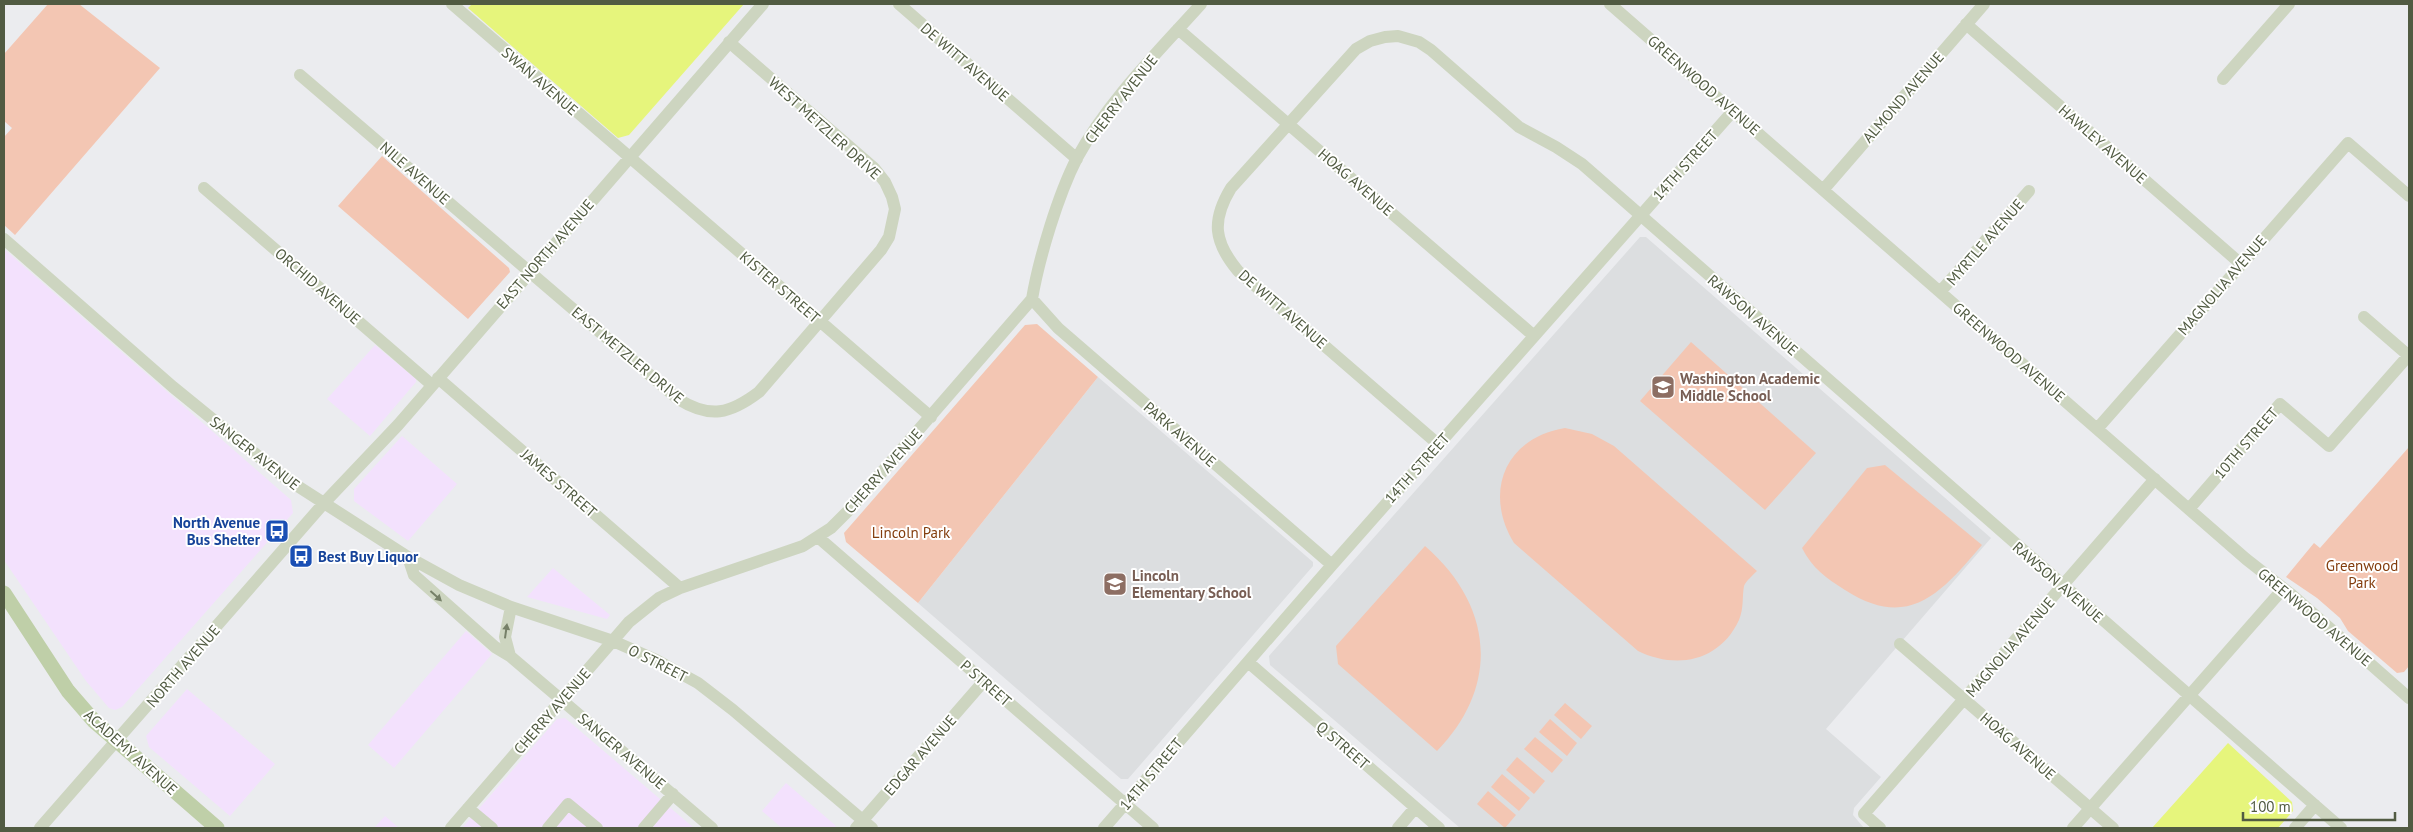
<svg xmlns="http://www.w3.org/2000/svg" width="2413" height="832" font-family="'PT Sans',sans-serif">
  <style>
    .commercial { fill: #f3e1fd }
    .education { fill: #dcdee0 }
    .green { fill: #f3c6b3 }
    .water { fill: #e6f57c }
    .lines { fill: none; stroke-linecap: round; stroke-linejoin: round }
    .minor { stroke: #cdd5c0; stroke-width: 12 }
    .major { stroke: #bfcfa8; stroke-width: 15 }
    .oneway { fill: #768068 }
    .labels { text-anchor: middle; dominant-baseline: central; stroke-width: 4; stroke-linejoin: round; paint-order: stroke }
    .street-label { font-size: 15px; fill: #515b42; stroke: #fff }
    .education-label { font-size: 15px; font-weight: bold; fill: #785e54; stroke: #fff; text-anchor: start }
    .transit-label { font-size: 15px; font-weight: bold; fill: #164399; stroke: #fff; text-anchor: end }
    .park-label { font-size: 15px; fill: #833d0d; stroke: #fff }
  </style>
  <rect width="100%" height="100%" fill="#ebecef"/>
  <!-- commercial -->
  <path class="commercial" d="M4,249L291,500L293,513L122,707L115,710L109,708L86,681L4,560Z
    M375,345L416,379V382L370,436L327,399Z
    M402,436L457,484L408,541L354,501V489Z
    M553,568L610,615L607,619L527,597Z
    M466,631L492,654L394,768L368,745Z
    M187,689L275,764L230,816L149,747L146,736Z
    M565,718L694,828H462L557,719Z
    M786,783L835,825L836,828H782L762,811Z
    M385,816L399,828H374Z"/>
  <!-- education -->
  <path class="education" d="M1640,237H1646L1991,538L1826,729L1881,777L1854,808L1853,815L1864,828H1460L1270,665L1269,656Z
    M1098,377L1313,562V566L1128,779H1121L918,603Z"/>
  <!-- green -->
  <path class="green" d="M48,4H79L160,68L15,235L4,225V137L12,128L4,121V54Z
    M382,156L509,268L510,272L468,319L338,206Z
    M1037,324L1098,377L918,603L846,542L844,533L1025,325Z
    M1691,342L1816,453L1765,510L1640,401Z
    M1565,428L1592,434L1614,446L1757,571C1753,575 1746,581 1744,586C1742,597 1744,608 1739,620C1720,661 1677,670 1638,651L1514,543C1483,492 1505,438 1565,428Z
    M2409,447V666L2404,672L2397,673L2348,631L2340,618L2317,598L2286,577L2314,543L2320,548Z
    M1885,465L1982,545C1941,593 1909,631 1845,590C1826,578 1812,568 1802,548L1867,468Z
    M1425,546C1493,605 1501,685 1437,751L1338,664L1336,646Z
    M1565,703L1592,726L1581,739L1554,715Z
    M1550,719L1577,743L1567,756L1539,732Z
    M1535,737L1563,760L1552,773L1524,749Z
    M1517,757L1545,781L1534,794L1506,770Z
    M1502,774L1530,798L1519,811L1491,787Z
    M1488,791L1516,815L1505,828L1477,804Z"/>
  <!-- water -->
  <path class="water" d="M472,4H744L629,135L618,138L468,8Z
    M2228,743L2292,802L2293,811L2278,828H2152Z"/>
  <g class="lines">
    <!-- minor -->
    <path class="minor" d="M452,4L931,417
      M899,4L1077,159
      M1610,4L2246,559L2292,595L2409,698
      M1966,24L2241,264
      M1178,29L1533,335
      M300,75L678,399C710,419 730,414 759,392L881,250L889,237L895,209L892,197L885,182L874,168L729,42
      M2223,79L2289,4
      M204,188L432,385
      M1823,190L1984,4
      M4,239L173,387L285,478L408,557L459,585L511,607L613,641L656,660L698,683L733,710L872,828
      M1940,292L2029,191
      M1032,299L1058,328L1332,565
      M2364,317L2409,356
      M438,378L680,588
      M2097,429L2348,143L2409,196
      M1438,444L1238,271C1214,242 1211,221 1231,188L1356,49L1370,41L1385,37L1398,36L1419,42L1431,50L1519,127L1556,147L1582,164L2341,828
      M2189,509L2280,404L2329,446L2409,355
      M819,538L1153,828
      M408,557L414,575L495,647L510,656L712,828
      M1900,644L2113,828
      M510,656L505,637L511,607
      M1248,662L1439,828
      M468,808L492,828
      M40,828L324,503L398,425L763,4
      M451,828L629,622L659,598L680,588L803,546L831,528L850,509L1032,299C1039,258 1058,195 1077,158C1108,101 1158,52 1201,4
      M548,828L568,804L597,828
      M644,828L673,794
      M856,828L984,681
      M1104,828L1332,565L1733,111
      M1398,828L1415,808
      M1880,828L1864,814L2155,479
      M2073,828L2283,589
      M2295,828L2315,805"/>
    <!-- major -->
    <path class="major" d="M4,593L68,691L94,721L217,828"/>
  </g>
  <!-- one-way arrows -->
  <defs><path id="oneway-solid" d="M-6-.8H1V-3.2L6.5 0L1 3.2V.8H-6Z" transform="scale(1.25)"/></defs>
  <g class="oneway">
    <use href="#oneway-solid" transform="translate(436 596) rotate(42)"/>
    <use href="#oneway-solid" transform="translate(506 631) rotate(-82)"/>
  </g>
  <!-- icons -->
  <defs>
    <g id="school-square" transform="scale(1.25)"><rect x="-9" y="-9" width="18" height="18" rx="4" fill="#8d6e63" stroke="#fff"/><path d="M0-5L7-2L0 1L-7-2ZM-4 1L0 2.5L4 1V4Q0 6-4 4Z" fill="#fff"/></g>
    <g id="bus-square" transform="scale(1.25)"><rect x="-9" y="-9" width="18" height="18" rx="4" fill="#1a4fb4" stroke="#fff"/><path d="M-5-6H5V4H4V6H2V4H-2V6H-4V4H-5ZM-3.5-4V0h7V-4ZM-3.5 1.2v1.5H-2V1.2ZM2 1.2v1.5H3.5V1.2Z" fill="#fff"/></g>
  </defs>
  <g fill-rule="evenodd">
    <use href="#school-square" x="1663" y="387"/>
    <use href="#bus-square" x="277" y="531"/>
    <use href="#bus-square" x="301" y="556"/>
    <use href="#school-square" x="1115" y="584"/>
  </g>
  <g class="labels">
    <!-- street labels -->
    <g class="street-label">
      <text transform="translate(965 62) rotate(41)">DE WITT AVENUE</text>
      <text transform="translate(540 81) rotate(41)">SWAN AVENUE</text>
      <text transform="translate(1704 85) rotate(41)">GREENWOOD AVENUE</text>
      <text transform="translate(1903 97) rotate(-49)">ALMOND AVENUE</text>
      <text transform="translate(1121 99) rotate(-52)">CHERRY AVENUE</text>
      <text transform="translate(825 128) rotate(42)">WEST METZLER DRIVE</text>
      <text transform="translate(2103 144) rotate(41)">HAWLEY AVENUE</text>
      <text transform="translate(1685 165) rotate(-48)">14TH STREET</text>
      <text transform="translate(415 173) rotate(41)">NILE AVENUE</text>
      <text transform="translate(1356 182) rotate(41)">HOAG AVENUE</text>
      <text transform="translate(1985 242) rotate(-49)">MYRTLE AVENUE</text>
      <text transform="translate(545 254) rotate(-49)">EAST NORTH AVENUE</text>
      <text transform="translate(2222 285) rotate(-49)">MAGNOLIA AVENUE</text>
      <text transform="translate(318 286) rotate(41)">ORCHID AVENUE</text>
      <text transform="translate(780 287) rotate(41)">KISTER STREET</text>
      <text transform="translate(1283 309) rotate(41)">DE WITT AVENUE</text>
      <text transform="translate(1753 315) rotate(41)">RAWSON AVENUE</text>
      <text transform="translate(2009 352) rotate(41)">GREENWOOD AVENUE</text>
      <text transform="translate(628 355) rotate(40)">EAST METZLER DRIVE</text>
      <text transform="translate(1180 434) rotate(41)">PARK AVENUE</text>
      <text transform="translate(2246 443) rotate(-49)">10TH STREET</text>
      <text transform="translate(255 453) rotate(38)">SANGER AVENUE</text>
      <text transform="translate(1417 468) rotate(-48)">14TH STREET</text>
      <text transform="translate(883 471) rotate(-48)">CHERRY AVENUE</text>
      <text transform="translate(559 483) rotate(41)">JAMES STREET</text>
      <text transform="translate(2058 582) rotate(41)">RAWSON AVENUE</text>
      <text transform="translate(2315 617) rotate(40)">GREENWOOD AVENUE</text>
      <text transform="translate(2010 647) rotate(-49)">MAGNOLIA AVENUE</text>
      <text transform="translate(658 663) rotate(27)">O STREET</text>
      <text transform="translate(183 666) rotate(-49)">NORTH AVENUE</text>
      <text transform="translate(986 683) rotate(41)">P STREET</text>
      <text transform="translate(552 711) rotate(-49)">CHERRY AVENUE</text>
      <text transform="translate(1343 745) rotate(41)">Q STREET</text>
      <text transform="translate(2018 746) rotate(41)">HOAG AVENUE</text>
      <text transform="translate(622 751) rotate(40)">SANGER AVENUE</text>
      <text transform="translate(131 752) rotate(42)">ACADEMY AVENUE</text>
      <text transform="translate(920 755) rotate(-49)">EDGAR AVENUE</text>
      <text transform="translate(1151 774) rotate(-50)">14TH STREET</text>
    </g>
    <!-- education labels -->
    <g class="education-label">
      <text x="1680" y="378">Washington Academic<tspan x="1680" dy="17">Middle School</tspan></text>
      <text x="1132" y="575">Lincoln<tspan x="1132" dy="17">Elementary School</tspan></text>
    </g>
    <!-- transit labels -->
    <g class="transit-label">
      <text x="260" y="522">North Avenue<tspan x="260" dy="17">Bus Shelter</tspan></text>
      <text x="318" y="556" text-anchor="start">Best Buy Liquor</text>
    </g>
    <!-- park labels -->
    <g class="park-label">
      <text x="911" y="532">Lincoln Park</text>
      <text x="2362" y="565">Greenwood<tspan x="2362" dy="17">Park</tspan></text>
    </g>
  </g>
  <!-- border -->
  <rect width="2413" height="832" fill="none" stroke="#515b42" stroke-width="10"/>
  <!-- scale -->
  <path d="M2243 812v8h152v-8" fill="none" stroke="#515b42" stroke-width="2.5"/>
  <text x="2250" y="812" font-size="15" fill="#515b42" stroke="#ffffff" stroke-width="4" paint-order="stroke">100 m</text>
</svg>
